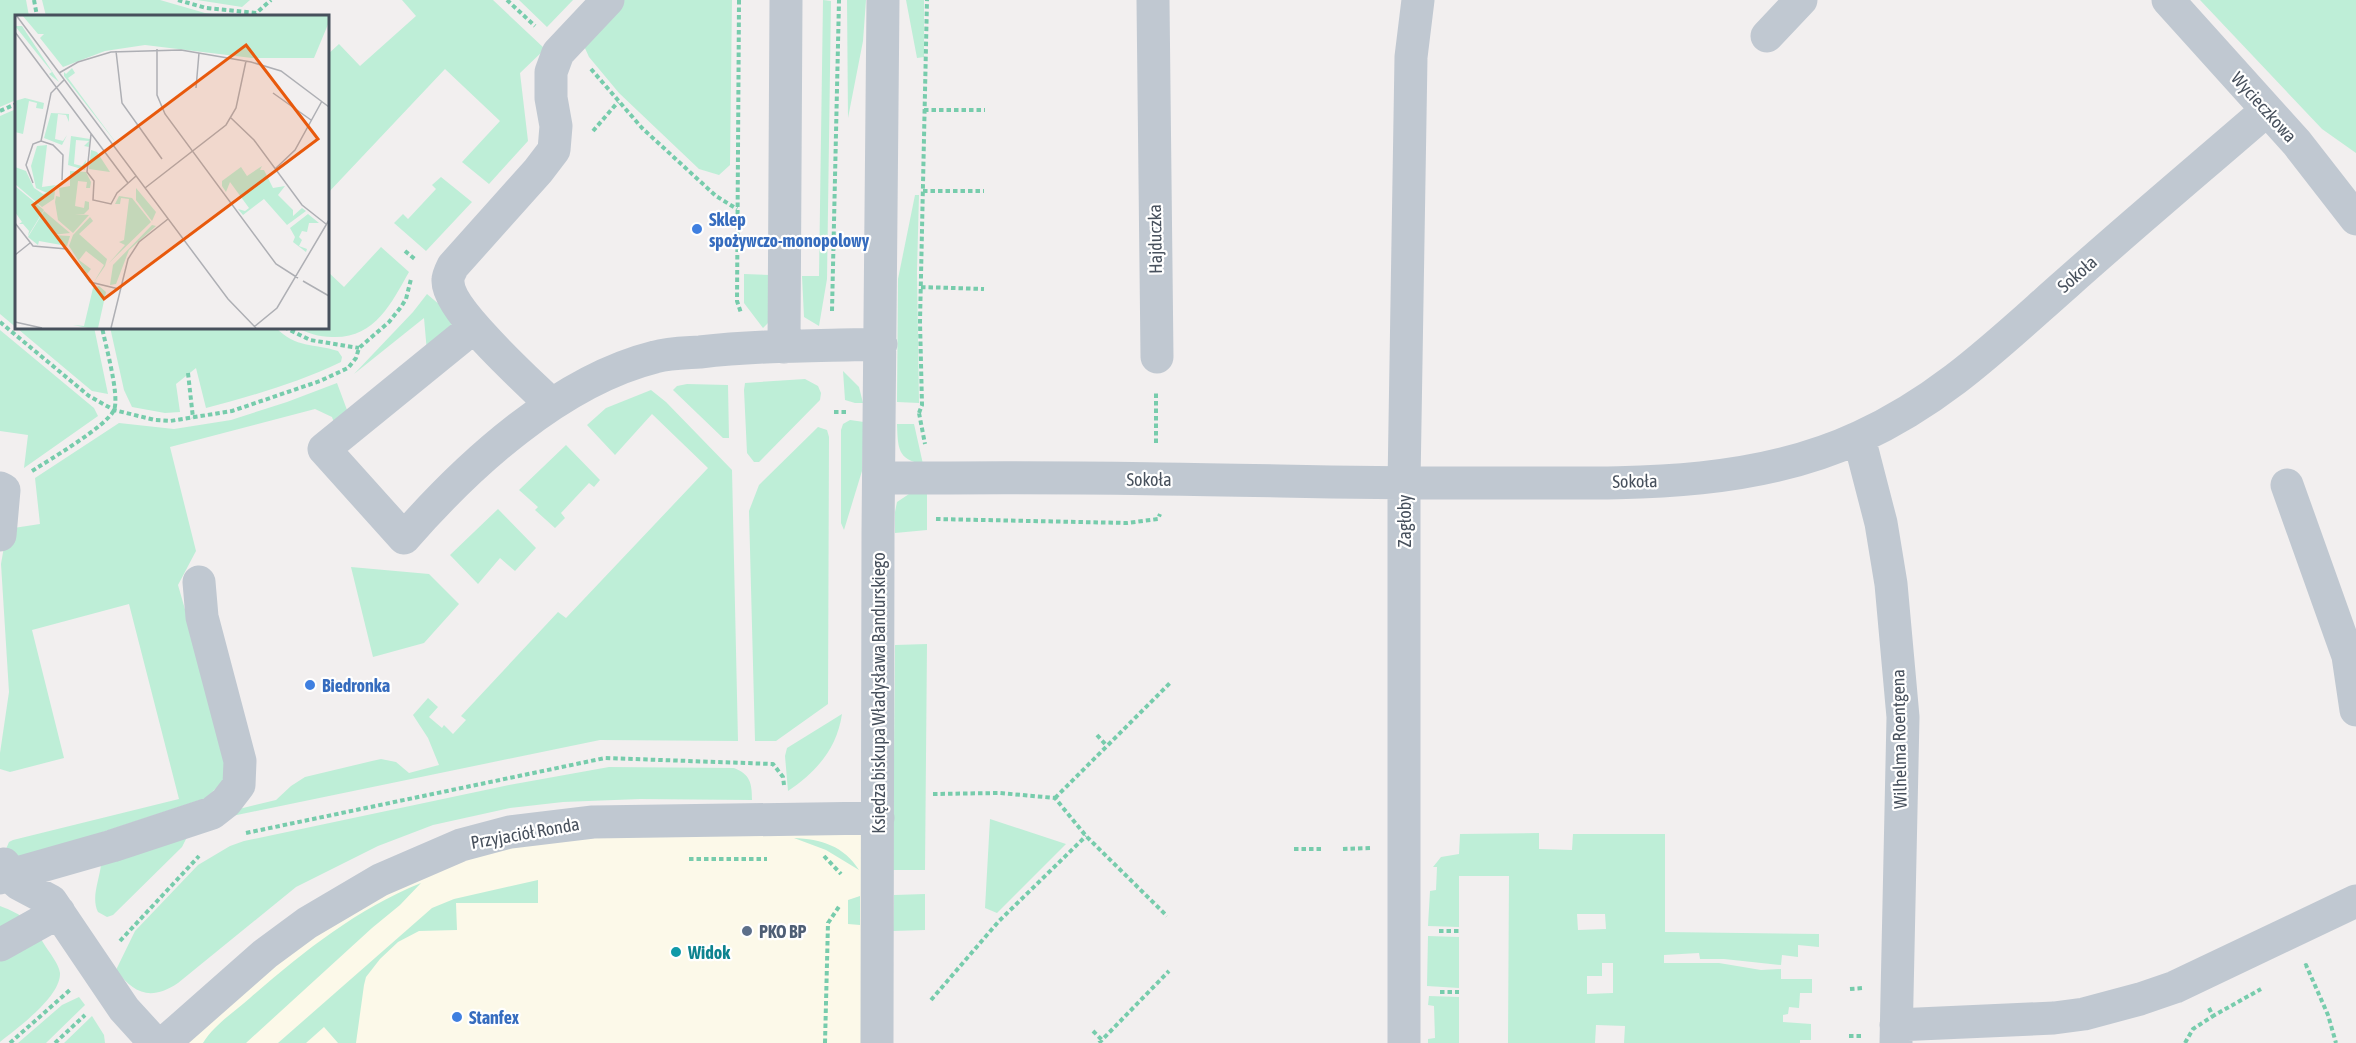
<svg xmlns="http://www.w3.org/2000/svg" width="2356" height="1043" font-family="'Asap Condensed',sans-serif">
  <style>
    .commercial { fill: #fcf9e9 }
    .green { fill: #beeed7; fill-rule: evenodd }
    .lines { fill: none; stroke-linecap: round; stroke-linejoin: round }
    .path { stroke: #77ccac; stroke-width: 4; stroke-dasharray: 4.5 3; stroke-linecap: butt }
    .minor { stroke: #c0c8d1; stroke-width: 33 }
    .shop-dot { fill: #3f7fe0; stroke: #fff; stroke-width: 2 }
    .service-dot { fill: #5c6f8a; stroke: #fff; stroke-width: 2 }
    .culture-dot { fill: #0f9aa8; stroke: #fff; stroke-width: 2 }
    .labels { text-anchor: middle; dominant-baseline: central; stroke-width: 4.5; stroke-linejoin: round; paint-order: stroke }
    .street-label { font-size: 18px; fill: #47505c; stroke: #fff }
    .shop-label { font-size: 18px; font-weight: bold; fill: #366cbe; stroke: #fff; text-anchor: start }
    .service-label { font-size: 18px; font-weight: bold; fill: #4e5e75; stroke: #fff; text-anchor: start }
    .culture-label { font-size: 18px; font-weight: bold; fill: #0d838f; stroke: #fff; text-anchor: start }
    .inset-road { fill: none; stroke: #aeafb4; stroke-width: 1.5 }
    .view { fill: #e8590c; fill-opacity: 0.15; stroke: #e8590c; stroke-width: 3 }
    .inset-edge { fill: none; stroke: #47505c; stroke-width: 3 }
  </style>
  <rect width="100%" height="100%" fill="#f2efef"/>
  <!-- commercial -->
  <path class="commercial" d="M865,829L867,1043H180L332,916L496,844L595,833Z"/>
  <!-- green -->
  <path class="green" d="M0,0H26L29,16H16V100L0,107Z
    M42,0H160L205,13L231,16H46Z
    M197,0H250L242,7Z
    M402,0H493L545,49L520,73L528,141L489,184L462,162L500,121L445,69L327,194V55L339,44L360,66L416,16Z
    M519,0H573L547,27Z
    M622,0H732L730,165L719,175L699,169L619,93L589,57L584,46Z
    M823,0L831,1L827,279L819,326L804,317L802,276H819Z
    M847,0H866L863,41L848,118Z
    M906,0H924V57L917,58Z
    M2200,0H2356V153L2322,129Z
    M16,109V327H94L108,394L92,391L0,314V116Z
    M441,177L472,202L426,251L394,223L403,214L408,219L436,189L432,185Z
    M915,195H919L917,271L919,403L897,402L898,279Z
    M381,247L409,272C391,304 374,339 332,337C319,337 307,333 295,327H327V271L344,287Z
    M744,274L771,275L769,322L763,328L744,303Z
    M427,294L454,317L450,330L427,352L424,318L354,374L413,312Z
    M110,327H275C297,349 313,343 338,351L342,357L341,362C297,383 252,396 206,408L196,368L176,384L180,412L165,413L132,407L124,390Z
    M0,330L94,408L98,416L24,468L28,435L0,431Z
    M843,371L859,387L863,403H855L845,400Z
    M805,379L818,386L821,393L820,400L759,462H754L747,453L744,390L745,383Z
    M337,383L350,418L336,428L332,417L315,409L170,447L196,551L178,585L232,773L206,798L18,860L6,849L9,842L13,840L179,799L129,604L32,630L64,758L10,772L0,769V753L9,692L1,564L7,529L40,524L35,478L119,423L174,429L231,420L287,402Z
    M687,384L728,385L729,438H723L673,390L677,386Z
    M651,390L666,402L732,470L738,741L600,740L232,816L239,809L276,800L291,786L305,777L372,761L381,759L396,762L409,773L439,765L428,738L413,715L428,698L438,707L429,717L442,728L444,725L453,734L466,720L461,716L558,612L566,618L708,468L652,414L615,455L587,425L606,408Z
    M850,420L864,422L862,471L844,530L841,523V430L843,424Z
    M897,424H914L923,464C897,460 898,447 897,424Z
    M818,427L827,430L829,437L828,704L776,741H755L749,511L759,485Z
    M566,445L600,480L594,487L589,483L561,513L565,518L555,528L535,510L538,507L519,490Z
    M927,491V530L895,533V512L897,502L912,492Z
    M498,509L536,548L515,571L500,558L478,584L450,555Z
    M351,567L429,574L459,604L424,643L373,657Z
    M927,644L925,870H893L895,645Z
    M842,714C837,749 816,772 788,791L785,756L787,748Z
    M609,767L734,768C750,774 752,783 752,800L640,799L563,802L510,808L433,825L378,846L296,887L178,983C151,1001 134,994 116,970L135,931L198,865L230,846L244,841L509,785Z
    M990,819L1066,844L997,913L985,908Z
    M1539,833V849L1572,850L1573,834H1665V932L1819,934V947L1798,945V957L1782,955L1781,965L1724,959H1700L1699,953L1664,955V963H1719L1761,970L1781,969V979H1812V993H1800L1799,1008L1789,1007L1788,1014L1783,1015V1022L1811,1024V1040H1800V1043H1624L1625,1026L1596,1025L1595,1043H1508L1509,876H1459V927L1428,926L1430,891L1436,890L1437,867H1433L1441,857L1459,854L1460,834ZM1577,914H1605L1606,929L1578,930ZM1602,963H1613V993L1587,994V976H1602Z
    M187,837L182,847L113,915L107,917L98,912C91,898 99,881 101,865Z
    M794,838C821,839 844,846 859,870L826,850Z
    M538,880V903H456L457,930L419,931L398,942L380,959L366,977L364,985L356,1043H338L324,1027L306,1043H278L432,908L454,899Z
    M421,883L400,905L372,928L246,1043H203C214,1025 234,1012 250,998C303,952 355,910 421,883Z
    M925,894V930L893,931L894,895Z
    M860,896V925L848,924V900Z
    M0,906C24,915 31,922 44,944C49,952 59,964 60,973C61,997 17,1028 0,1042Z
    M1428,936L1459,937V988L1427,986Z
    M1429,996L1459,997V1043H1428V1039L1435,1038L1434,1006L1428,1005Z
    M79,997L85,1005L46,1043H18L62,1005Z
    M92,1016L104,1035L105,1043H64Z"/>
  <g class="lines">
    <!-- path -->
    <path class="path" d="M34,0L37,16
      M178,0L206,8L257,13
      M507,0L535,26
      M739,0L737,301L741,313
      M253,16L271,0
      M591,69L642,128L716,196L737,209
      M924,110H985
      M0,111L16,104
      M593,131L618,102
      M923,191H984
      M405,251L416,260
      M921,287L984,289
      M832,311L839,0
      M0,322L89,396L114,410L155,420L170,421L232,411L320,381L348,368L356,358L359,348L389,322L401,307L406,299L411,279
      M284,327L310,340L359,348
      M188,373L193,418
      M834,412H846
      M919,413L922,405L920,322L927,0
      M919,413L925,444
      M1156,443V391
      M32,471C49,460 107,426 114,410C120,395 105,344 102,327
      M936,519L1127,523L1158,519L1160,514
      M1097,735L1107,746
      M933,794L1000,793L1055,798L1086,836L1167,916
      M1055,798L1170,683
      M246,833L605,758L773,764L783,777L784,785
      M1294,849H1323
      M1343,849L1370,848
      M824,856L841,874
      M689,859H767
      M1439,931H1459
      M120,941L199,856
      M2305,966L2306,965L2328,1015L2336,1043
      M1850,989L1863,988
      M1440,992H1459
      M931,1000L999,921L1086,836
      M2209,1008L2213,1016L2261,989
      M1093,1031L1102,1040
      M1849,1036H1862
      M10,1043L70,990
      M55,1043L85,1015
      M825,1043L828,923L840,905
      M1099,1043L1169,971
      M2185,1043L2193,1029L2213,1016"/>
    <!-- minor -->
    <path class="minor" d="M1153,0L1157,357
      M2168,0L2297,143L2356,219
      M1767,36L1801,0
      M474,327L324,449L404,538C468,465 559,381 655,357C669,353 685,353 700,352C760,345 821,346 881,344
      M784,347L786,0
      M551,404C529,382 446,309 448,280C448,276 451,270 453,266L538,171L554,150L556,126L551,98V72L558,53L608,0
      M1859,438L1881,523L1891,584L1903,717L1896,1043
      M880,478C973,478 1067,477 1161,479C1267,480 1373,484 1479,483C1607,482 1742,492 1860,437C1943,399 1999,343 2066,284C2132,225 2200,168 2267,110
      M2287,485L2348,656L2356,710
      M0,488L4,490L0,535
      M4,864L10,876L19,884L51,901L124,1009L155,1043
      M0,878L112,846L212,813L226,802L239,785L240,761L202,617L199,582
      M0,945L59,912
      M1896,1025L2054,1018L2084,1014L2140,999L2175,987L2356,901
      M164,1043L265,954L307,923L380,880L461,845L510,832L593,822L878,818
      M877,1043L878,533L883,0
      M1404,1043V484L1411,57L1418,0"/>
  </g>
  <!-- markers -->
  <g class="shop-dot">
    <circle cx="697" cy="229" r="6"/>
    <circle cx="310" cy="685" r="6"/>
    <circle cx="457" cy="1017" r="6"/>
  </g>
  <circle class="service-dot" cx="747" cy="931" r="6"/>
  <circle class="culture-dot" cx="676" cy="952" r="6"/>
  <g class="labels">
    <!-- street labels -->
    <g class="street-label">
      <text transform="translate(2264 107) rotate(48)">Wycieczkowa</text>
      <text transform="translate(1155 239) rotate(-91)">Hajduczka</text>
      <text transform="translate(2077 274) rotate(-41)">Sokoła</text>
      <text x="1149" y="479">Sokoła</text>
      <text transform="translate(1635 481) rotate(-1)">Sokoła</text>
      <text transform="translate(1404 521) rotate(-90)">Zagłoby</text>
      <text transform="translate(878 693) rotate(-90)">Księdza biskupa Władysława Bandurskiego</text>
      <text transform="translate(1899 739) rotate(-91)">Wilhelma Roentgena</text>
      <text transform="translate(525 833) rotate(-10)">Przyjaciół Ronda</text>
    </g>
    <!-- shop labels -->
    <g class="shop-label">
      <text x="709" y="219">Sklep<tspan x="709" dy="21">spożywczo-monopolowy</tspan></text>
      <text x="322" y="685">Biedronka</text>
      <text x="469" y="1017">Stanfex</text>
    </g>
    <!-- service labels -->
    <g class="service-label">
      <text x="759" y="931">PKO BP</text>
    </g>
    <!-- culture labels -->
    <g class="culture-label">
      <text x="688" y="952">Widok</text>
    </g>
  </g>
  <!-- overview -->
  <g transform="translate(15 15)">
    <rect width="314" height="314" fill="#f2efef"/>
    <path d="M7,0H313L314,7L299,43H237L130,30L90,36L48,52L25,23L29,19H23ZM0,11H7L44,67L34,59L37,57ZM57,53L60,58L53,63L105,133L49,61V57L51,59ZM10,83L29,88L28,94L21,93L22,88L14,86L8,119L0,117V86ZM36,98L54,99V107L51,100L43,99L40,124L48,126L52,120L47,130L29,123ZM56,121L75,124L74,132L69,131L74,126L61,125L59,149L67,151L71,145L70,155L53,150ZM32,130L27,172L41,170L32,178L21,173L16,151L22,131ZM76,135L82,137L95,157L74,154ZM247,151L245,155H249L258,173L270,171L263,180L278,195V201L287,193L291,196L272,210L249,184L228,200L223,194L230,196L234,193L215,167L211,177L207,171V166L226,152L232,161ZM0,152L11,156L19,173L28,179L40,176L39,184L27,192L0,169ZM55,156L71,157L76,167L75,173H71L72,167L63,166L60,191L69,193L70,186L74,187V194L69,199H60L74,200L58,218L43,205L40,187L41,181L45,182L44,173L55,171ZM0,171L29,195L13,221L14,216L8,209H4L7,207L0,197ZM121,173L141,197L137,206L121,185ZM104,181L117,183L136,207L94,248L110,230L104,227L109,225L114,184L106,183L105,189H100ZM29,196L55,218L37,220L55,221L52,231L24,226L23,230L13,222ZM293,199L304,208H294L292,217L287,216L284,222L287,225L284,231L292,234L291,237L278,227L280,222L275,213ZM75,202L78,206L64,219L92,244L90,251L79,267L89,250L71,236L64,245L76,254L72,259L54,231L58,220ZM137,210L141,211L114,235L101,269L95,270L98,250ZM84,271L91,277L83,313H73L58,310L69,311L78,273Z" fill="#beeed7"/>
    <path class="inset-road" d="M1,0L213,284L241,313M0,17L113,168M142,34V80L150,99L261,249L283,263M101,36L107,88L147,144M44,58L63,47L96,37L166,35L236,47L266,56L314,92M181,73L184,38M258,78L296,105M216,103L239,125L287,190L311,209M76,119L72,157L79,166L78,185L96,189L102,178L121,161M260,154L280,135L307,86M47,165L48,140L38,130L26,126L36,78L49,65M18,168L11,150L18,129L26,126M130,173L211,110L221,93L231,46M0,208L18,231L52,234L75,267L104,274M0,240L15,228M288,266L314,281M0,307L27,313M239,312L262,293L314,205M96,313L113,244L124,227L153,204"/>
    <path class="view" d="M231,30L303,124L89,284L18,190Z"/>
    <rect width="314" height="314" class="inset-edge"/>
  </g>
</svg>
